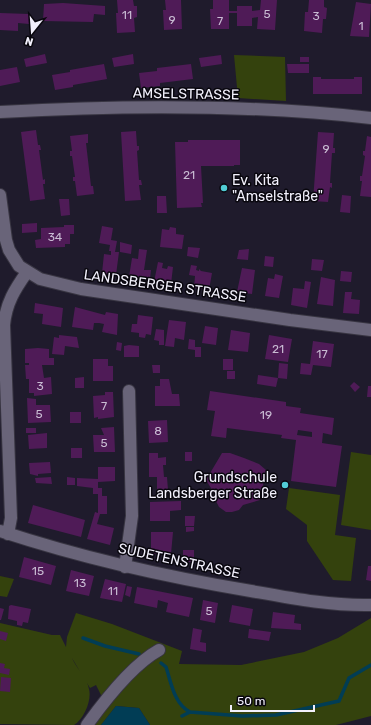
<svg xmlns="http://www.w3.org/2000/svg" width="371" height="725" font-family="Rubik,sans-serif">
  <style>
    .green { fill: #34420d }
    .water { fill: #013d55 }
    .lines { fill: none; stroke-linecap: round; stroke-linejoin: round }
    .stream { stroke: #013d55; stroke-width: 3.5 }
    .building { fill: #4f1b57; fill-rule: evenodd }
    .minor-casing { stroke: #383542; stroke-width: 14 }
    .minor { stroke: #696479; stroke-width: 12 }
    .poi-dot { fill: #51ccd4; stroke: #09070e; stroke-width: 1.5 }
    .labels { text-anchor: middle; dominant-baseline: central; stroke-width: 3; stroke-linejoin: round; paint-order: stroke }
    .number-label { font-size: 12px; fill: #c9bbd3 }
    .street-label { font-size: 14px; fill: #f2f0fc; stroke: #09070e }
    .poi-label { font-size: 14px; fill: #f2f0fc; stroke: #09070e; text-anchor: start }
  </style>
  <rect width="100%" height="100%" fill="#1f1b2c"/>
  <!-- green -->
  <path class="green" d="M234,55L285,57L286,101L238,98Z
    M351,452L371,455V530L341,525Z
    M289,488L340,495L335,535L356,538L351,581L333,580L307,541V525L286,509Z
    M0,576L14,579L7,597L0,596Z
    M76,613L112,624L182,651L179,664L241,665L304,652L338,638L371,618V716L336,725H150L139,708L116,706L101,725H91L107,707L96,685L90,688L72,658C76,668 87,678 89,689C92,700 84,719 74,725L0,724V623L52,635H60L66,647L67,637Z"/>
  <!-- water -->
  <path class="water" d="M116,706L139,708L150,725H101Z"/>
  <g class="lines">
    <!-- stream -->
    <path class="stream" d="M83,638L105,646L139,654
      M161,663L166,667C171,682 174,704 190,712
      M182,716L190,712L242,716L276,715L339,701L349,678L371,665"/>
  </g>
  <!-- building -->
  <path class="building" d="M117,0H133L134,6H137V17L134,18L135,32L117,33L116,13H118Z
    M165,0H181L182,29L164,30L163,10H166Z
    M213,0H229V11H237V6H252V11L260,10L261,0H277L275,30L257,29L258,17L252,18V26H237V13H229V29H211L210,9H213Z
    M309,0H324V7L327,8L326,19H323L322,33L304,31L305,12H308Z
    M356,2L371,4L369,37L350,36Z
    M63,3L105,6V15L94,14L93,22L43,21L44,4Z
    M0,13L29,14V24L18,23V31L0,30Z
    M45,54L47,63L26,67L24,59Z
    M133,54L134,64L114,67L112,58Z
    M221,55L222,64L201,67L199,58Z
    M300,57H309V62H300Z
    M104,64L107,79L73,85V87L55,90L52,75L70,72V70Z
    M191,64L193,79L160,83V86L141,88L139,73L157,71V68Z
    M287,64H309V73H288Z
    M17,67L20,82L0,86V70Z
    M313,77H321V79H354V77H362V94H313Z
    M36,130L38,145H40L41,150H39L43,180L45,179V184H43L45,199L30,201L21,132Z
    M136,131L137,146H139V150L137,151L139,180H141L142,185H139L141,200L125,201L121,132Z
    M318,132L334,133L333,148H335V153H332L330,183H332V188L330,187L328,202L313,201Z
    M88,134V143H86L91,186H93L94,194L77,196L75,181H73V177H75L72,156H70V151H72L70,136Z
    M367,136L371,137V197L360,196L362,181H360V176H362L365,156L363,155V151H365Z
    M188,140H240V165H234V166H201L203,203H201L202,207L177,208L175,142H188Z
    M342,195L351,196L350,213L340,212Z
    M157,196H166L167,213H157Z
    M59,199H69L70,215L61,216Z
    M37,223V232L22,233V224Z
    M64,225H74V234H70V244H65V247L36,248L35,240L41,239V228L64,227Z
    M102,226L113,228L111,240L117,241L115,252H119L116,275L102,273L104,254L111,255V251H109L110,245L99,243Z
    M170,227L176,228V234L184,235L182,249L160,247L162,229L169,230Z
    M120,242L132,245L131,254L120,252Z
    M188,247L200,248L198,258L187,256Z
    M139,249L147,250L144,270H151L150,279L129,277L132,258L138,259Z
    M249,249L248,260L237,259L239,250Z
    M265,256L274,257L273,267L264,266Z
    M312,259L324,260L322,271L311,270Z
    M158,262L163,263L162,268L167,269L168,266L173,267L171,284L154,282Z
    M191,265L197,266L196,270L199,271V269L201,271L212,273L209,290L194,288L195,276L189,275Z
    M242,268L255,270L252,294L237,292Z
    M341,271L352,272L351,282L340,281Z
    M275,274L283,276L279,298L265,296L268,278L274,279Z
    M321,277L335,280L333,306L317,304Z
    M305,281L311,282L307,308L291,305L293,288L304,289Z
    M345,292H352L351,299L360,300L359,314L343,313Z
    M35,303L63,308L61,327L42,324L43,314L34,313Z
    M75,307L105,315L106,312L118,314L117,335L102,332L104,324L99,323H94L93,330L72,327Z
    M138,315L153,317L151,335L146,334L145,338L139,337V333L131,332L132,324H137Z
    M169,320L186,322L184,340L175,338L174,347L165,346Z
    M205,326L218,328L216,345L202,343Z
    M156,329L164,330V345H159V341L154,340Z
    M231,330L250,333L248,352L228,350Z
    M59,335L77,337L79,348L65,346L64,355L52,354L54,337L59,338Z
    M269,335L292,339L288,362L265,359Z
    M189,339L195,340V347H201V357H195V350L188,349Z
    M313,341L334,344L331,367L313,365L311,375L300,374L301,363L310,364Z
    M117,342L122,343L121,351L116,350Z
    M129,345L139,346V357H124V346Z
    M38,348L49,349V358H54V365H42L44,378L51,377L52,394L34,396V393H29V379H26L25,365H29V363H25V349Z
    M93,359H108V366H113V381H93Z
    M223,359H233V370H223Z
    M279,363L288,364L287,379L278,378Z
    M152,365H160V373H153Z
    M227,371H235V379H227Z
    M258,375L278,378L276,387L257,384Z
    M84,377V388H75V378Z
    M160,379H169L172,394H179L180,406H155V386H160Z
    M354,382L360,387L355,392L350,386Z
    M368,386H371V397H367Z
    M210,391L286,402V406L301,408L300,413L334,418L332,435L323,433L322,443L342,446L336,487L291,481L296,440L281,438L282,435L227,428L226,438L211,436L215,411L207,410ZM298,430L312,432V437L297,435Z
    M105,392H113L114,417L98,419V417L94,418L93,396L105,395Z
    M27,398L36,399V405H50L51,422L28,423Z
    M70,412H81V423H70Z
    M167,420L168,442L149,443L148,421Z
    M114,427L115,452H94L93,435H104L101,428Z
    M26,428H36V433H26Z
    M47,433V448L29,449L28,435Z
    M71,448H82V458H71Z
    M185,452H192V461H185Z
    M149,453H158V458L166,457V465H163L164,477H167L168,490H157V477H149Z
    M222,453H230L244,458L259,464L266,470L260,500L243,505L239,510L232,512H226L219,507L216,501L217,495L214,493L206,480Z
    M50,462L51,473L38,474V476L30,474L29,463Z
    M98,467H115V481L98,482V488H102V496H107V514H100L97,524L114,528L110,545L87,539L95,512L98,513V494H93V488L77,486V478L98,479Z
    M51,477L52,484L36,483L35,478Z
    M67,477L75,478V485H67Z
    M181,501V510L170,511V521H150V502Z
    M33,505L85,520L81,537L28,523Z
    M185,516H195L194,526H185Z
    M186,527H194V531L186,532Z
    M151,532H173L171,554H151Z
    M183,550H194V562H183Z
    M24,557L56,566L51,585L19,577Z
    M368,566H371V581L366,580Z
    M71,570L94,576L89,596L66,591Z
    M105,579L126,584L122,602L100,598Z
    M127,586L132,587L130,597L125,595Z
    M137,587L193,598L189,617L166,612L168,603L158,600L157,608L134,603Z
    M203,600L218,603L215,623L200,620Z
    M11,605L31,609L28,623L23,622L22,626L17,625V621L8,619L9,606Z
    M232,605L253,609L250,626L229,622Z
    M0,608L4,609L1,620H0Z
    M273,612L295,615L294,623L301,624V630L271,628Z
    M193,628L202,630L200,642L206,643V652L190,649Z
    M249,629L271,632L269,641L248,638Z
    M0,631L8,633L6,641L0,639Z
    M0,663L5,664L4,668L10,669L9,675L0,673Z
    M1,677L11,678L10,692L0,691Z"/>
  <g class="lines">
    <!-- minor casing -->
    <g class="minor-casing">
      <path id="minor" d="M0,112C123,105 248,104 371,118
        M0,195L6,240L9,250L19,266L40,279L81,289L290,320L371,330
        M0,531C82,558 166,577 251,591C290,598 331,606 371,605
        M8,534L11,518L4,325C6,303 15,289 27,272
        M125,567L132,516L129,391
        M87,725C105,700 132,665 159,650"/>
    </g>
    <!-- minor -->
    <use href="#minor" class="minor"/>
  </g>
  <!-- markers -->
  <g class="poi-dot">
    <circle cx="224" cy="188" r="4"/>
    <circle cx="285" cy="485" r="4"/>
  </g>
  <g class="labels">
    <!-- number labels -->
    <g class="number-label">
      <text x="267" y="14">5</text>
      <text x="127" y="15">11</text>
      <text x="316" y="16">3</text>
      <text x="172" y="20">9</text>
      <text x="220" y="21">7</text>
      <text x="361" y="26">1</text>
      <text x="326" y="149">9</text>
      <text x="189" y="175">21</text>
      <text x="55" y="237">34</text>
      <text x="278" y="349">21</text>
      <text x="322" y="354">17</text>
      <text x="40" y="386">3</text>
      <text x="104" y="406">7</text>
      <text x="39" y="414">5</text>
      <text x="266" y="415">19</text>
      <text x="158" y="431">8</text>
      <text x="104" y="443">5</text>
      <text x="38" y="571">15</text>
      <text x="80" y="583">13</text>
      <text x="113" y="591">11</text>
      <text x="209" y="611">5</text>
    </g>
    <!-- street labels -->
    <g class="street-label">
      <text transform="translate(186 94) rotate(1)">AMSELSTRASSE</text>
      <text transform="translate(165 286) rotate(8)">LANDSBERGER STRASSE</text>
      <text transform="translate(179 561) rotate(12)">SUDETENSTRASSE</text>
    </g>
    <!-- poi labels -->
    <g class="poi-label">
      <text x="232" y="180">Ev. Kita<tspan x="232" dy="16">"Amselstraße"</tspan></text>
      <text x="277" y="477" text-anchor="end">Grundschule<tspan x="277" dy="16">Landsberger Straße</tspan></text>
    </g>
  </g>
  <!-- north arrow -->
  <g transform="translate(32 32) rotate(197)" stroke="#09070e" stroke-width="3" paint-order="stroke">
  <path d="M0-3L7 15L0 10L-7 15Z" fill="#f2f0fc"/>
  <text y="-6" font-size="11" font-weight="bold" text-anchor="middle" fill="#f2f0fc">N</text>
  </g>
  <!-- scale -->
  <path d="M231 705v6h83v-6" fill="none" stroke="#f2f0fc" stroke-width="2"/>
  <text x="237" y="705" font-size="12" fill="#f2f0fc" stroke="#09070e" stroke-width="3" paint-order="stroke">50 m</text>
</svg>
